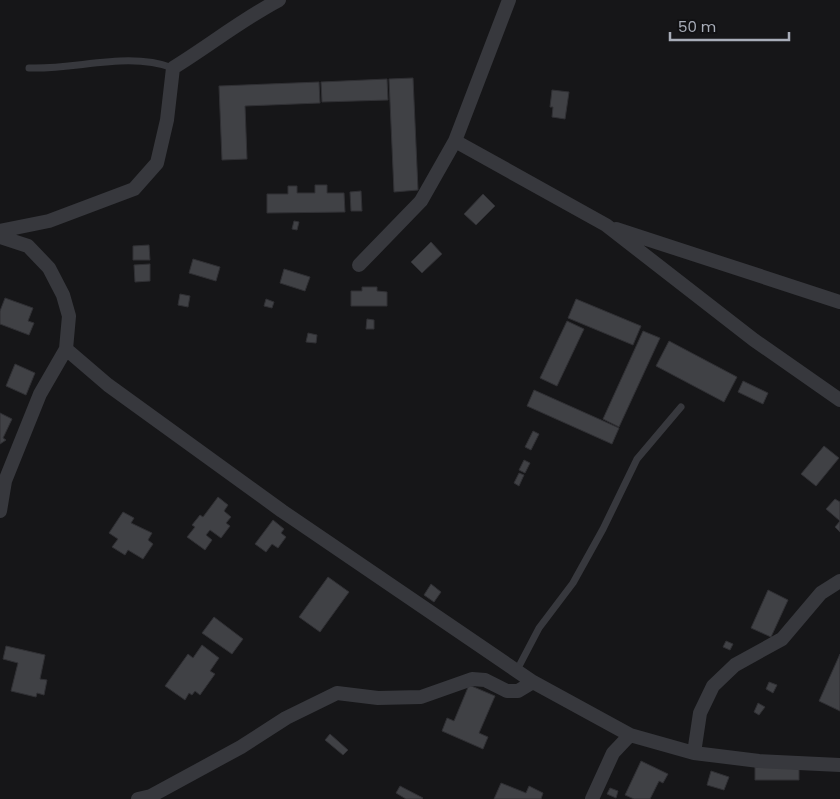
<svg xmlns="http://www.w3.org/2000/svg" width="840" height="799" font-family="Poppins,sans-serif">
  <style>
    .building { fill: #404145; stroke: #303034 }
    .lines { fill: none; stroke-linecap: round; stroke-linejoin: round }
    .service { stroke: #37383d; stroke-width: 7 }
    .minor { stroke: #37383d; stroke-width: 14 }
  </style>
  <rect width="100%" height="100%" fill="#161618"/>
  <!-- building -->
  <path class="building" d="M413,78L418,190L394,192L389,79Z
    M387,79L388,100L322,102L321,82Z
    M319,82L320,103L245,106L247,159L222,160L219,86Z
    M552,90L569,92L565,119L552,117L553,107H550Z
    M315,185H327V193H344L345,212L267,213V194H288V186H297V193H315Z
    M361,191L362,211H351L350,192Z
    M483,194L495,206L476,225L464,214Z
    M294,221L299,222L297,230L292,229Z
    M431,242L442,254L422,273L411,262Z
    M149,245L150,260H133V246Z
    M193,259L220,267L216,281L189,273Z
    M150,264V281L135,282L134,265Z
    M284,269L310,277L305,291L280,283Z
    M362,287H377V291L387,292V306H351V291H362Z
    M180,294L190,296L188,307L178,305Z
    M5,298L33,308L28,321L34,323L29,335L0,324V311Z
    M266,299L274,302L272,308L264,306Z
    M576,299L641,326L633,345L568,318Z
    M367,319L374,320V329H366Z
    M567,321L584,329L557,386L540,378Z
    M643,331L660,338L619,427L603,419Z
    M308,333L317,335L316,343L306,342Z
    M669,341L737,377L724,402L656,366Z
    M15,364L35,373L26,395L6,386Z
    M743,381L768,393L763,404L738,392Z
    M534,390L619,428L612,444L527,406Z
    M0,413L12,419L3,438L6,440L0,444Z
    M533,431L539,434L531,450L525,447Z
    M824,446L839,458L816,486L801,474Z
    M524,460L530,463L525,473L519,470Z
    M519,473L524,475L519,486L514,483Z
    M218,497L228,505L224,511L231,517L226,523L230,526L221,538L210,530L206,535L212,540L205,550L187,537L195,527L192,525L200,515L203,517Z
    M835,499L840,502V532L835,527L840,521L826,509Z
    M123,512L134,518L131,523L152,533L148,540L153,544L143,559L128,550L125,555L112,547L118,539L109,533Z
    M273,520L284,529L281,533L286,537L278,548L272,544L266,552L255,544Z
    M328,577L349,592L320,632L299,617Z
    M431,584L441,592L434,602L424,595Z
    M768,590L788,600L771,637L751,628Z
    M214,617L243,639L232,654L202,633Z
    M726,641L733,644L730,650L723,647Z
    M202,645L219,658L210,671L215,674L200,695L195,691L192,695L189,693L185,700L165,686L188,654L193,658Z
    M6,646L45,655L40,679L47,680L44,695L37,693L36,697L11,691L18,663L3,659Z
    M840,654V711L819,701Z
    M769,682L777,685L773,693L766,689Z
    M469,685L495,696L479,733L488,737L483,749L442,731L447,718L454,721Z
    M758,703L765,707L759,715L754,712Z
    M330,734L348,750L343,755L325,740Z
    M641,761L668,774L663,783L659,781L650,799H634L625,795Z
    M755,767H799V780H755Z
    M711,771L729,777L724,790L707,785Z
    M501,783L526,793L529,786L543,793L541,799H494Z
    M400,786L423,798L422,799H406L396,793Z
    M610,788L618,791L616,798L607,794Z"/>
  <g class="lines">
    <!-- service -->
    <path class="service" d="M29,68C77,70 127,51 173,68
      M517,670L539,628L573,583L603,529L637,459L681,407"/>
    <!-- minor -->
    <path class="minor" d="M455,141L606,225L754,340L840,400
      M616,229L840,302
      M0,231L49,221L134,189L157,163L167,120L173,68C209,46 241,20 279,0
      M0,237L28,246L49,268L63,295L69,316L66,349L108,385L282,511L533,682L630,735L694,753L759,761L840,765
      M359,265L421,201L455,141L509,0
      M0,511L5,481L40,394L66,349
      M694,753L700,713L713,686L735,665L782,639L821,593L840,581
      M138,799L151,796L241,747L286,718L337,693L378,698L421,697L472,679L485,680L507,691H518L533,682
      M592,799L613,753L630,735"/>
  </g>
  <!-- scale -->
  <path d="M670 32v8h119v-8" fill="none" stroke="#a8adb8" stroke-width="2.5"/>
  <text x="678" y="32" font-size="15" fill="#a8adb8" stroke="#111113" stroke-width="4" paint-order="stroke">50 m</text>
</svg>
